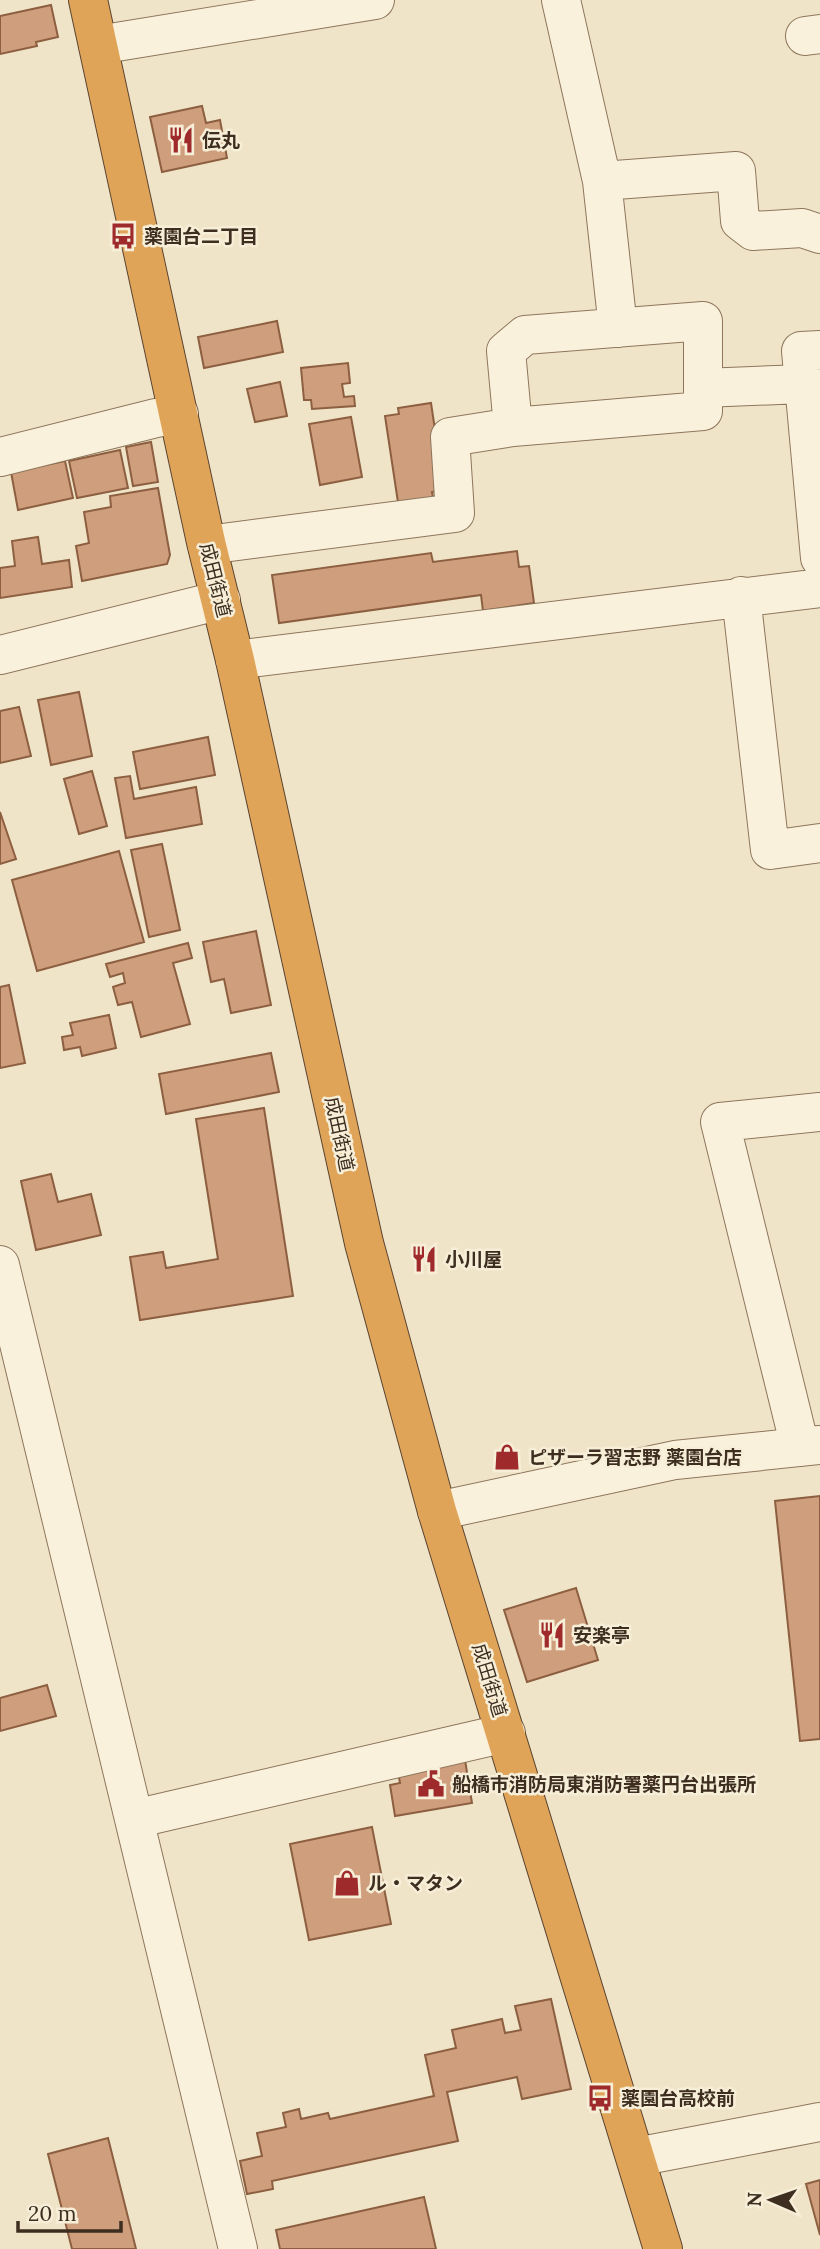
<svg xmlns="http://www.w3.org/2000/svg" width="820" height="2249" font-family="Lora,'Noto Sans JP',serif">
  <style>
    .building { fill: #cf9f7d; stroke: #8d5f41; stroke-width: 2 }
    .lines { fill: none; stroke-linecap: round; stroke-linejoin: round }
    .minor-casing { stroke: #8d765c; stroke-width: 40 }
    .highway-casing { stroke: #5b4430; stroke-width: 40 }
    .minor { stroke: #faf1dc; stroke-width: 38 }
    .highway { stroke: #e0a458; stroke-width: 38 }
    .labels { text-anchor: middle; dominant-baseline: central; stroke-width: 5; stroke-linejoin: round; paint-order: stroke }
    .poi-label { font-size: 19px; font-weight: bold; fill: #3d2e20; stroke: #f7eed8; text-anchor: start }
    .street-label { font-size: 19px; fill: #3d2e20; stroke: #f7eed8 }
  </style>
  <rect width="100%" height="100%" fill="#f0e4c8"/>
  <!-- building -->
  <path class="building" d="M51,5L58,37L36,42L37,46L0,54V16Z
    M202,106L206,123L220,120L227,158L162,172L150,117Z
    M277,321L283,352L204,368L198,337Z
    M348,363L350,383L342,384L344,397L354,396L355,406L312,409L311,400H304L301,368Z
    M280,382L287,416L255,422L247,389Z
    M431,403L444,490L432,492L434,503L399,509L385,416L399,414L398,408Z
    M351,417L362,477L320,485L309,424Z
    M151,442L158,482L133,486L126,447Z
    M120,450L128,488L77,498L69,461Z
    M65,461L73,498L18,510L11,472Z
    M158,488L170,555L167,564L82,581L76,546L89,543L84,512L111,507L110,496Z
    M38,537L42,564L69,560L72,587L0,598V568L15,566L12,541Z
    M517,551L519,567L529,566L534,603L483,611L481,595L279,623L272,575L431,553L433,562Z
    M79,692L92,756L51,765L38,700Z
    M19,707L31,756L0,763V711Z
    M208,737L215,775L140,789L133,752Z
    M92,771L107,826L79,834L64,779Z
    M130,776L134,799L196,787L202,824L126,838L115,778Z
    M0,812L16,859L0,864Z
    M162,844L180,930L149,937L131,850Z
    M119,851L144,942L37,971L12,880Z
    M256,931L271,1005L231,1013L224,979L211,982L203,942Z
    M188,943L192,958L173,963L190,1024L141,1037L132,1002L118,1005L113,987L125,983L123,973L110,977L106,964Z
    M9,985L25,1063L0,1068V987Z
    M109,1015L116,1048L82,1056L80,1047L64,1050L62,1037L73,1035L70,1023Z
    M271,1053L279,1092L166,1114L159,1074Z
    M264,1108L293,1296L140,1320L130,1257L163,1252L166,1268L218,1259L196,1119Z
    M51,1174L58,1202L91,1194L101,1235L36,1250L21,1181Z
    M820,1496V1739L800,1741L775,1501Z
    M576,1588L598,1660L527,1682L504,1610Z
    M47,1685L56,1716L0,1731V1698Z
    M465,1760L472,1803L395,1816L390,1785L400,1783L398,1772Z
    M372,1827L391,1924L309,1940L290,1844Z
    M551,1999L571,2089L522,2099L517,2077L447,2092L458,2141L272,2181L273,2189L247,2194L240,2161L262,2156L257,2133L286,2127L283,2113L299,2109L301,2119L328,2113L330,2119L434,2096L425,2055L456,2048L452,2030L502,2019L505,2033L521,2030L515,2006Z
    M108,2138L136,2249H72L48,2154Z
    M820,2180V2235L806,2184Z
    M424,2197L436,2249H280L276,2230Z"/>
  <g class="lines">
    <!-- minor casing -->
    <g class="minor-casing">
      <path id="minor" d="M561,0L602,181L618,328
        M805,36L820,34
        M98,45L375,0
        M602,181L736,171L740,221L753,231L802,228L820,234
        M820,350L801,351L820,558
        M513,427L506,351L525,335L703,321V388
        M0,457L156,418L179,414
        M207,545L455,513L450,437L513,427L703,411V388L803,384
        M741,596L770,850L820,843
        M0,655L221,600
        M235,660L820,588
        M0,1265L238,2249
        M800,1447L720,1122L820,1112
        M437,1511L675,1460L820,1445
        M134,1819L506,1733
        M636,2157L820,2122"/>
    </g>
    <!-- highway casing -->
    <g class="highway-casing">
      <path id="highway" d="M88,0L206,542L235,660L364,1243L437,1511L663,2249"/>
    </g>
    <!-- minor -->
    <use href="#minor" class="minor"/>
    <!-- highway -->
    <use href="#highway" class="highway"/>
  </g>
  <!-- icons -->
  <defs>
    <g id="restaurant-bare" transform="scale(2.1)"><path d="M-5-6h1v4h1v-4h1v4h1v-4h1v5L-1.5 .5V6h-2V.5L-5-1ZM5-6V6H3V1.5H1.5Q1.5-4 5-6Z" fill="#9e2a2b" stroke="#f7eed8" stroke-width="2.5" paint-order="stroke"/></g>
    <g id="bus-bare" transform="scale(2.1)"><path d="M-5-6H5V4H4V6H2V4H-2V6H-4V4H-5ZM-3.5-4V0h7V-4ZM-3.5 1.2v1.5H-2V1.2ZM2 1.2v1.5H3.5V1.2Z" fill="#9e2a2b" stroke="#f7eed8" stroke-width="2.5" paint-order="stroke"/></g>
    <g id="shop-bare" transform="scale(2.1)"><path d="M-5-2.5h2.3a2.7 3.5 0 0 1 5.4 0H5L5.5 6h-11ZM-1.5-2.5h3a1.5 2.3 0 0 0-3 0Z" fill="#9e2a2b" stroke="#f7eed8" stroke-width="2.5" paint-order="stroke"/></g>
    <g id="civic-bare" transform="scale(2.1)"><path d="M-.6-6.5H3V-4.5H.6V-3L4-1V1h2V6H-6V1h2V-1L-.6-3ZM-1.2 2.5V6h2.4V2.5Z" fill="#9e2a2b" stroke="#f7eed8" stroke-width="2.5" paint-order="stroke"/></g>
  </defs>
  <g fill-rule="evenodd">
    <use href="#restaurant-bare" x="181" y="140"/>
    <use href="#bus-bare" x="123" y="236"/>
    <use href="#restaurant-bare" x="424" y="1259"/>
    <use href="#shop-bare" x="507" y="1457"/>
    <use href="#restaurant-bare" x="552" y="1635"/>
    <use href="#civic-bare" x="431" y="1784"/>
    <use href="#shop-bare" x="347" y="1883"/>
    <use href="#bus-bare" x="600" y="2098"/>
  </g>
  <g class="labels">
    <!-- poi labels -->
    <g class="poi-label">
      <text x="202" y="140">伝丸</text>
      <text x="144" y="236">薬園台二丁目</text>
      <text x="445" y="1259">小川屋</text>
      <text x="528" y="1457">ピザーラ習志野 薬園台店</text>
      <text x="573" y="1635">安楽亭</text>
      <text x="452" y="1784">船橋市消防局東消防署薬円台出張所</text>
      <text x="368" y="1883">ル・マタン</text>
      <text x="621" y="2098">薬園台高校前</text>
    </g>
    <!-- street labels -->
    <g class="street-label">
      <text transform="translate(216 580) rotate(76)">成田街道</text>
      <text transform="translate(340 1134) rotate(78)">成田街道</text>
      <text transform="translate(490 1680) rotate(73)">成田街道</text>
    </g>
  </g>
  <!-- north arrow -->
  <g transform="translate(771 2200) rotate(272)" stroke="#f7eed8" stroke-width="5" paint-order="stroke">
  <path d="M0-5L12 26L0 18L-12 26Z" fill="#3d2e20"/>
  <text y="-10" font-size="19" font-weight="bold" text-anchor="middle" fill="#3d2e20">N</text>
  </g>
  <!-- scale -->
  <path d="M18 2221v10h103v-10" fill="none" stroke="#3d2e20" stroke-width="3.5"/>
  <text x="28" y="2221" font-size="21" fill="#3d2e20" stroke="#f7eed8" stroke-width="5" paint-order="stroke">20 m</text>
</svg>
